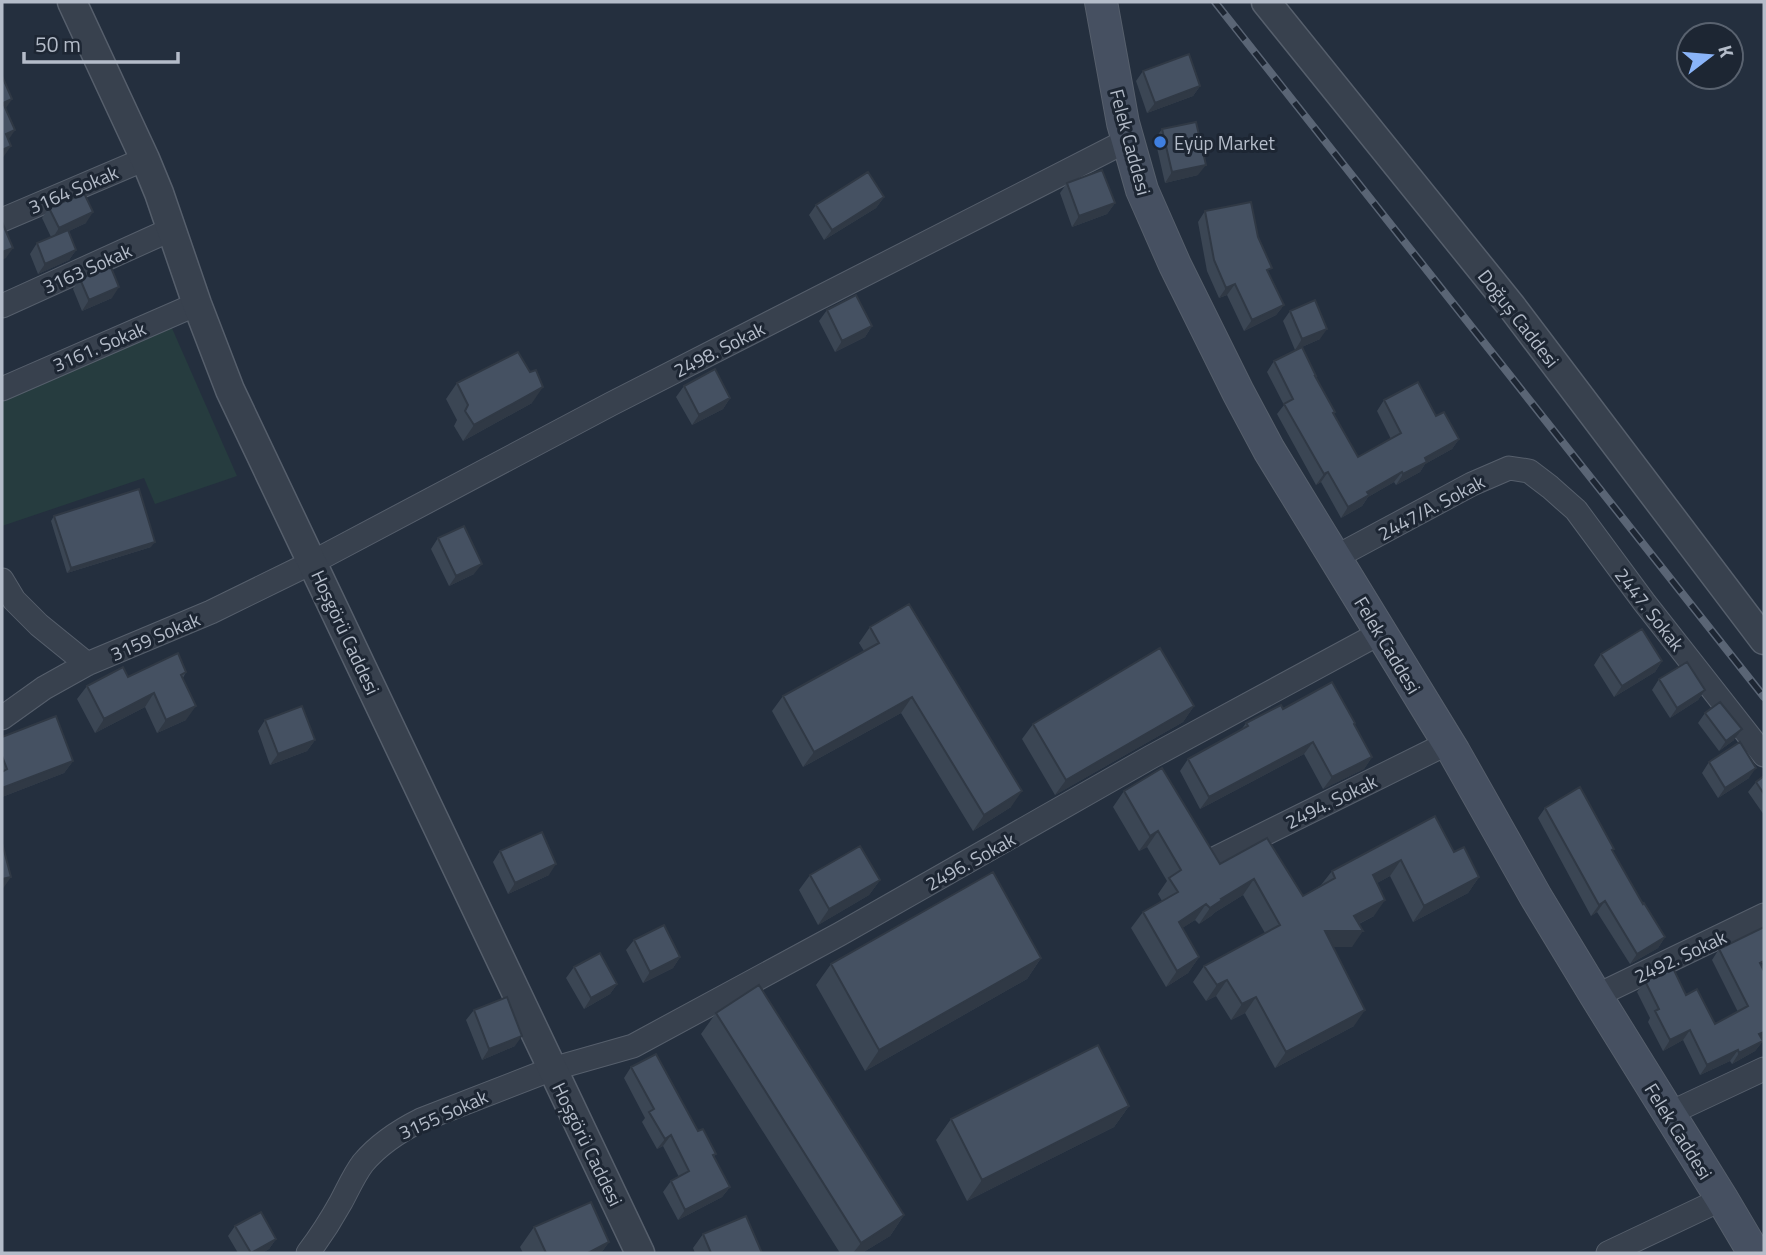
<svg xmlns="http://www.w3.org/2000/svg" width="1766" height="1255" font-family="'Titillium Web',sans-serif">
  <style>
    .green { fill: #263c3f }
    .lines { fill: none; stroke-linecap: round; stroke-linejoin: round }
    .minor-casing { stroke: #565f6c; stroke-width: 25 }
    .tertiary-casing { stroke: #565f6c; stroke-width: 31 }
    .secondary-casing { stroke: #565f6c; stroke-width: 34 }
    .minor { stroke: #38414e; stroke-width: 23 }
    .tertiary { stroke: #38414e; stroke-width: 28 }
    .secondary { stroke: #465061; stroke-width: 32 }
    .rail-casing { stroke: #5a6575; stroke-width: 8 }
    .rail { stroke: #1d2633; stroke-width: 5; stroke-dasharray: 16; stroke-linecap: butt }
    .wall { fill: #3b4654 }
    .shaded-wall { fill: #303945 }
    .building { fill: #455162; stroke: #303945; stroke-width: 2 }
    .shop-dot { fill: #3f7fe0; stroke: #1d2633; stroke-width: 2.5 }
    .labels { text-anchor: middle; dominant-baseline: central; stroke-width: 6; stroke-linejoin: round; paint-order: stroke }
    .street-label { font-size: 19px; fill: #b4bcc9; stroke: #1d2633 }
    .poi-label { font-size: 19px; fill: #b4bcc9; stroke: #1d2633; text-anchor: start }
  </style>
  <rect width="100%" height="100%" fill="#242f3e"/>
  <!-- green -->
  <path class="green" d="M171,326L237,476L155,504L144,478L2,526V402Z"/>
  <g class="lines">
    <!-- minor casing -->
    <g class="minor-casing">
      <path id="minor" d="M2,220L145,159
        M2,306L172,229
        M2,389L197,304
        M1336,557L1472,484L1509,468L1529,471L1550,487L1576,510L1644,602L1764,755
        M2,580L14,600L39,625L87,664
        M2,718L44,688L87,664L211,612L313,562L611,404L1128,140
        M1214,859L1448,743
        M1596,996L1764,915
        M1668,1114L1764,1069
        M308,1253C320,1237 331,1220 341,1202C348,1189 354,1175 363,1163C379,1144 399,1131 421,1120L552,1069L633,1046L840,934L1151,757L1380,633
        M1608,1253L1722,1199"/>
    </g>
    <!-- tertiary casing -->
    <g class="tertiary-casing">
      <path id="tertiary" d="M72,2L145,159L159,193L197,304L230,390L640,1253
        M1266,2L1512,307L1764,640"/>
    </g>
    <!-- secondary casing -->
    <g class="secondary-casing">
      <path id="secondary" d="M1101,2L1123,123L1142,190L1175,265L1238,392L1269,450L1454,752L1536,897L1596,996L1722,1199L1754,1253"/>
    </g>
    <!-- minor -->
    <use href="#minor" class="minor"/>
    <!-- tertiary -->
    <use href="#tertiary" class="tertiary"/>
    <!-- secondary -->
    <use href="#secondary" class="secondary"/>
    <!-- rail casing -->
    <g class="rail-casing">
      <path id="rail" d="M1215,2L1764,697"/>
    </g>
    <!-- rail -->
    <use href="#rail" class="rail"/>
  </g>
  <!-- wall -->
  <path class="wall" d="M1143,71L1200,86L1193,96L1147,113L1136,81Z
    M1162,129L1198,175L1165,183L1155,139Z
    M1067,183L1115,203L1107,214L1072,227L1060,193Z
    M884,197L876,208L824,240L809,215L816,205Z
    M49,208L86,223L69,231L76,250L69,260L38,274L30,254L37,243L51,237L42,218Z
    M1205,211L1258,237L1268,273L1284,305L1276,315L1244,331L1227,295L1219,298L1207,271L1198,222Z
    M80,279L112,298L82,311L73,289Z
    M827,310L872,326L865,337L835,352L819,321Z
    M1290,311L1320,339L1295,350L1283,321Z
    M1274,361L1316,376L1315,377L1333,414L1358,457L1391,439L1377,411L1384,400L1436,416L1459,439L1452,449L1425,464L1420,472L1396,485L1394,482L1368,497L1362,506L1341,518L1321,482L1316,485L1277,414L1284,405L1267,372Z
    M457,383L532,403L463,441L454,426L457,420L446,399Z
    M684,386L730,398L723,409L692,425L676,397Z
    M54,516L151,547L67,573L51,521Z
    M438,538L474,574L449,586L431,549Z
    M870,627L1011,807L973,831L901,713L803,767L772,711L783,696L864,651L859,643Z
    M1601,654L1662,661L1655,672L1614,697L1594,665Z
    M186,672L183,678L186,720L157,733L145,707L95,733L77,699L87,686L128,677Z
    M1659,679L1705,690L1698,700L1670,718L1652,690Z
    M1194,706L1183,722L1055,795L1022,739L1033,724Z
    M1283,709L1355,723L1354,725L1372,757L1364,769L1323,789L1304,754L1200,809L1180,771L1188,759L1241,730L1246,723Z
    M1705,713L1734,740L1719,751L1698,723Z
    M265,720L315,740L307,751L270,765L258,731Z
    M2,737L73,761L64,773L2,797Z
    M1709,762L1749,778L1718,798L1702,773Z
    M1764,776V815L1748,792L1756,782Z
    M1124,791L1220,864L1303,896L1321,885L1332,871L1454,852L1479,877L1468,893L1413,922L1390,876L1377,883L1374,916L1359,924L1352,947H1333L1354,1026L1275,1068L1245,1013L1231,1020L1216,996L1206,1001L1193,982L1204,966L1265,933L1243,895L1214,913L1211,916L1199,924L1195,920L1182,928L1199,957L1188,973L1166,987L1131,928L1143,912L1162,901L1158,894L1167,881L1147,847L1139,851L1113,807Z
    M1545,808L1614,849L1612,851L1643,904L1665,937L1658,948L1630,964L1597,912L1591,916L1538,818Z
    M500,851L549,875L508,894L493,862Z
    M810,875L880,880L869,895L818,925L799,890Z
    M634,940L680,957L673,968L643,983L626,950Z
    M1719,949L1763,968L1764,971V1038L1762,1039L1763,1041L1755,1051L1732,1064L1730,1061L1700,1075L1683,1040L1663,1051L1648,1022L1650,1018L1637,992L1645,981L1686,995L1715,1024L1738,1012L1712,960Z
    M1041,958L1027,979L865,1071L816,985L831,964Z
    M574,967L617,984L610,994L584,1009L566,978Z
    M474,1010L515,1046L482,1060L466,1020Z
    M716,1013L904,1215L890,1236L862,1253H840L701,1034Z
    M631,1067L698,1131L716,1154L714,1156L730,1187L722,1197L678,1220L663,1192L671,1181L679,1177L663,1146L657,1149L642,1122L645,1118L624,1078Z
    M1129,1106L1114,1127L967,1201L936,1140L951,1119Z
    M235,1226L276,1239L269,1249L262,1253H238L228,1236Z
    M534,1227L609,1242L601,1253H523L520,1247Z
    M703,1234L762,1253H695L693,1248Z"/>
  <!-- shaded-wall -->
  <path class="shaded-wall" d="M1200,86L1193,96L1147,113L1155,103Z
    M12,99L2,114L3,103Z
    M15,130L5,145L6,134Z
    M11,146L2,159V150Z
    M1206,165L1198,175L1165,183L1172,172Z
    M884,197L876,208L824,240L832,230Z
    M1115,203L1107,214L1072,227L1079,216Z
    M93,212L86,223L52,239L59,228Z
    M13,248L6,258L2,260V252Z
    M76,250L69,260L38,274L45,264Z
    M1235,284L1227,295L1219,298L1226,288Z
    M119,287L112,298L82,311L89,300Z
    M1284,305L1276,315L1244,331L1252,320Z
    M872,326L865,337L835,352L842,341Z
    M1327,329L1320,339L1295,350L1302,339Z
    M543,387L532,403L463,441L474,425Z
    M730,398L723,409L692,425L699,415Z
    M1459,439L1452,449L1425,464L1420,472L1396,485L1403,474L1425,458Z
    M1328,472L1321,482L1316,485L1324,474Z
    M1402,472L1394,482L1368,497L1362,506L1341,518L1348,507L1367,492Z
    M155,542L151,547L67,573L71,568Z
    M482,564L474,574L449,586L456,576Z
    M1662,661L1655,672L1614,697L1622,686Z
    M1705,690L1698,700L1670,718L1677,708Z
    M154,693L145,707L95,733L104,719Z
    M912,697L901,713L803,767L814,752Z
    M196,706L186,720L157,733L166,720Z
    M1194,706L1183,722L1055,795L1066,780Z
    M1742,729L1734,740L1719,751L1726,741Z
    M315,740L307,751L270,765L278,754Z
    M1313,742L1304,754L1200,809L1209,797Z
    M1372,757L1364,769L1323,789L1332,777Z
    M73,761L64,773L2,797V788Z
    M1756,768L1749,778L1718,798L1725,788Z
    M1022,791L1011,807L973,831L984,815Z
    M1158,831L1147,847L1139,851L1150,836Z
    M1401,860L1390,876L1362,891L1373,875Z
    M556,864L549,875L508,894L515,883Z
    M11,877L2,890V879Z
    M1479,877L1468,893L1413,922L1424,906Z
    M1254,879L1243,895L1214,913L1211,916L1199,924L1210,908L1221,899Z
    M880,880L869,895L818,925L829,909Z
    M1385,900L1374,916L1344,931H1363L1352,947H1314L1325,931Z
    M1605,901L1597,912L1591,916L1599,905Z
    M1206,904L1195,920L1167,938L1179,922Z
    M1665,937L1658,948L1630,964L1637,954Z
    M680,957L673,968L643,983L650,972Z
    M1199,957L1188,973L1166,987L1177,971Z
    M1041,958L1027,979L865,1071L879,1050Z
    M1227,980L1216,996L1206,1001L1217,985Z
    M617,984L610,994L584,1009L591,998Z
    M1256,997L1245,1013L1231,1020L1242,1004Z
    M1365,1010L1354,1026L1275,1068L1286,1052Z
    M1690,1030L1683,1040L1663,1051L1670,1040Z
    M1764,1032V1038L1752,1045L1759,1034Z
    M522,1036L515,1046L482,1060L489,1049Z
    M1763,1041L1755,1051L1732,1064L1739,1053Z
    M1738,1050L1730,1061L1700,1075L1707,1065Z
    M1129,1106L1114,1127L967,1201L982,1180Z
    M671,1135L663,1146L657,1149L665,1139Z
    M730,1187L722,1197L678,1220L685,1210Z
    M904,1215L890,1236L862,1253H853L861,1243Z
    M276,1239L269,1249L262,1253H251Z
    M609,1242L601,1253H588Z"/>
  <!-- building -->
  <path class="building" d="M1189,54L1200,86L1155,103L1143,71Z
    M2,76L12,99L3,103L15,130L6,134L11,146L2,150Z
    M1196,122L1206,165L1172,172L1162,129Z
    M1102,170L1115,203L1079,216L1067,183Z
    M868,172L884,197L832,230L816,205Z
    M84,193L93,212L59,228L49,208Z
    M1251,202L1258,237L1272,268L1267,270L1284,305L1252,320L1235,284L1226,288L1214,260L1205,211Z
    M2,222L13,248L2,252Z
    M68,230L76,250L45,264L37,243Z
    M110,265L119,287L89,300L80,279Z
    M856,295L872,326L842,341L827,310Z
    M1315,300L1327,329L1302,339L1290,311Z
    M1302,347L1316,376H1315L1335,412L1333,413L1358,457L1401,433L1384,400L1418,382L1436,416L1444,412L1459,439L1425,458L1427,462L1403,474L1402,472L1367,492L1369,495L1348,507L1328,472L1324,474L1284,404L1293,399L1274,361Z
    M518,352L530,372L536,370L543,387L474,425L465,411L468,405L457,383Z
    M715,369L730,398L699,415L684,386Z
    M139,489L155,542L71,568L54,516Z
    M464,526L482,564L456,576L438,538Z
    M909,604L1022,791L984,815L912,697L814,752L783,696L879,643L870,627Z
    M1642,629L1662,661L1622,686L1601,654Z
    M1160,648L1194,706L1066,780L1033,724Z
    M178,653L186,672L181,675L196,706L166,720L154,693L104,719L87,686L123,667L128,677Z
    M1687,662L1705,690L1677,708L1659,679Z
    M1332,682L1355,723L1354,724L1372,757L1332,777L1313,742L1209,797L1188,759L1248,726L1246,723L1281,705L1283,709Z
    M1720,702L1742,729L1726,741L1705,713Z
    M302,706L315,740L278,754L265,720Z
    M56,716L73,761L2,788V772L7,769L2,756V737Z
    M1740,742L1756,768L1725,788L1709,762Z
    M1162,768L1220,864L1267,838L1303,896L1335,878L1332,871L1435,816L1454,852L1464,847L1479,877L1424,906L1401,860L1373,875L1385,900L1354,916L1363,931H1325L1365,1010L1286,1052L1256,997L1242,1004L1227,980L1217,985L1204,966L1280,925L1254,879L1221,899L1222,900L1210,908L1206,904L1179,922L1199,957L1177,971L1143,912L1178,892L1169,878L1181,870L1158,831L1150,836L1124,791Z
    M1764,776V794L1756,782Z
    M1580,787L1614,849L1612,850L1643,904L1644,903L1665,937L1637,954L1605,901L1599,905L1545,808Z
    M542,832L556,864L515,883L500,851Z
    M2,843L11,877L2,879Z
    M860,846L880,880L829,909L810,875Z
    M993,872L1041,958L879,1050L831,964Z
    M664,925L680,957L650,972L634,940Z
    M1764,927V961L1760,963L1764,971V1032L1759,1034L1763,1041L1739,1053L1738,1050L1707,1065L1690,1030L1670,1040L1655,1011L1659,1009L1645,981L1673,968L1686,995L1697,989L1715,1024L1748,1006L1719,949Z
    M600,953L617,984L591,998L574,967Z
    M759,985L904,1215L861,1243L716,1013Z
    M507,997L522,1036L489,1049L474,1010Z
    M1098,1045L1129,1106L982,1180L951,1119Z
    M656,1054L698,1131L703,1129L716,1154L713,1155L730,1187L685,1210L671,1181L689,1171L671,1135L665,1139L649,1112L654,1109L631,1067Z
    M591,1202L609,1242L588,1253H546L534,1227Z
    M261,1212L276,1239L251,1253L235,1226Z
    M746,1216L762,1253H711L703,1234Z"/>
  <!-- markers -->
  <circle class="shop-dot" cx="1160" cy="142" r="7"/>
  <g class="labels">
    <!-- street labels -->
    <g class="street-label">
      <text transform="translate(1131 142) rotate(75)">Felek Caddesi</text>
      <text transform="translate(73 189) rotate(-23)">3164 Sokak</text>
      <text transform="translate(87 268) rotate(-24)">3163 Sokak</text>
      <text transform="translate(1519 318) rotate(52)">Doğuş Caddesi</text>
      <text transform="translate(99 346) rotate(-23)">3161. Sokak</text>
      <text transform="translate(719 349) rotate(-27)">2498. Sokak</text>
      <text transform="translate(1431 507) rotate(-28)">2447/A. Sokak</text>
      <text transform="translate(1650 609) rotate(52)">2447. Sokak</text>
      <text transform="translate(346 632) rotate(65)">Hoşgörü Caddesi</text>
      <text transform="translate(155 636) rotate(-23)">3159 Sokak</text>
      <text transform="translate(1388 645) rotate(59)">Felek Caddesi</text>
      <text transform="translate(1331 801) rotate(-26)">2494. Sokak</text>
      <text transform="translate(970 861) rotate(-29)">2496. Sokak</text>
      <text transform="translate(1680 956) rotate(-25)">2492. Sokak</text>
      <text transform="translate(443 1114) rotate(-24)">3155 Sokak</text>
      <text transform="translate(1679 1131) rotate(58)">Felek Caddesi</text>
      <text transform="translate(588 1144) rotate(64)">Hoşgörü Caddesi</text>
    </g>
    <!-- poi labels -->
    <g class="poi-label">
      <text x="1174" y="142">Eyüp Market</text>
    </g>
  </g>
  <!-- border -->
  <rect width="1766" height="1255" fill="none" stroke="#b4bcc9" stroke-width="7"/>
  <!-- north arrow -->
  <g transform="translate(1710 56) rotate(74)"><circle r="33" fill="#1d2633" stroke="#59626f" stroke-width="2"/>
  <path d="M0-5L12 26L0 18L-12 26Z" fill="#8ab4f8"/>
  <text y="-10" font-size="19" font-weight="bold" text-anchor="middle" fill="#b4bcc9">K</text>
  </g>
  <!-- scale -->
  <path d="M24 52v10h154v-10" fill="none" stroke="#b4bcc9" stroke-width="3.5"/>
  <text x="35" y="52" font-size="21" fill="#b4bcc9" stroke="#1d2633" stroke-width="5" paint-order="stroke">50 m</text>
</svg>
